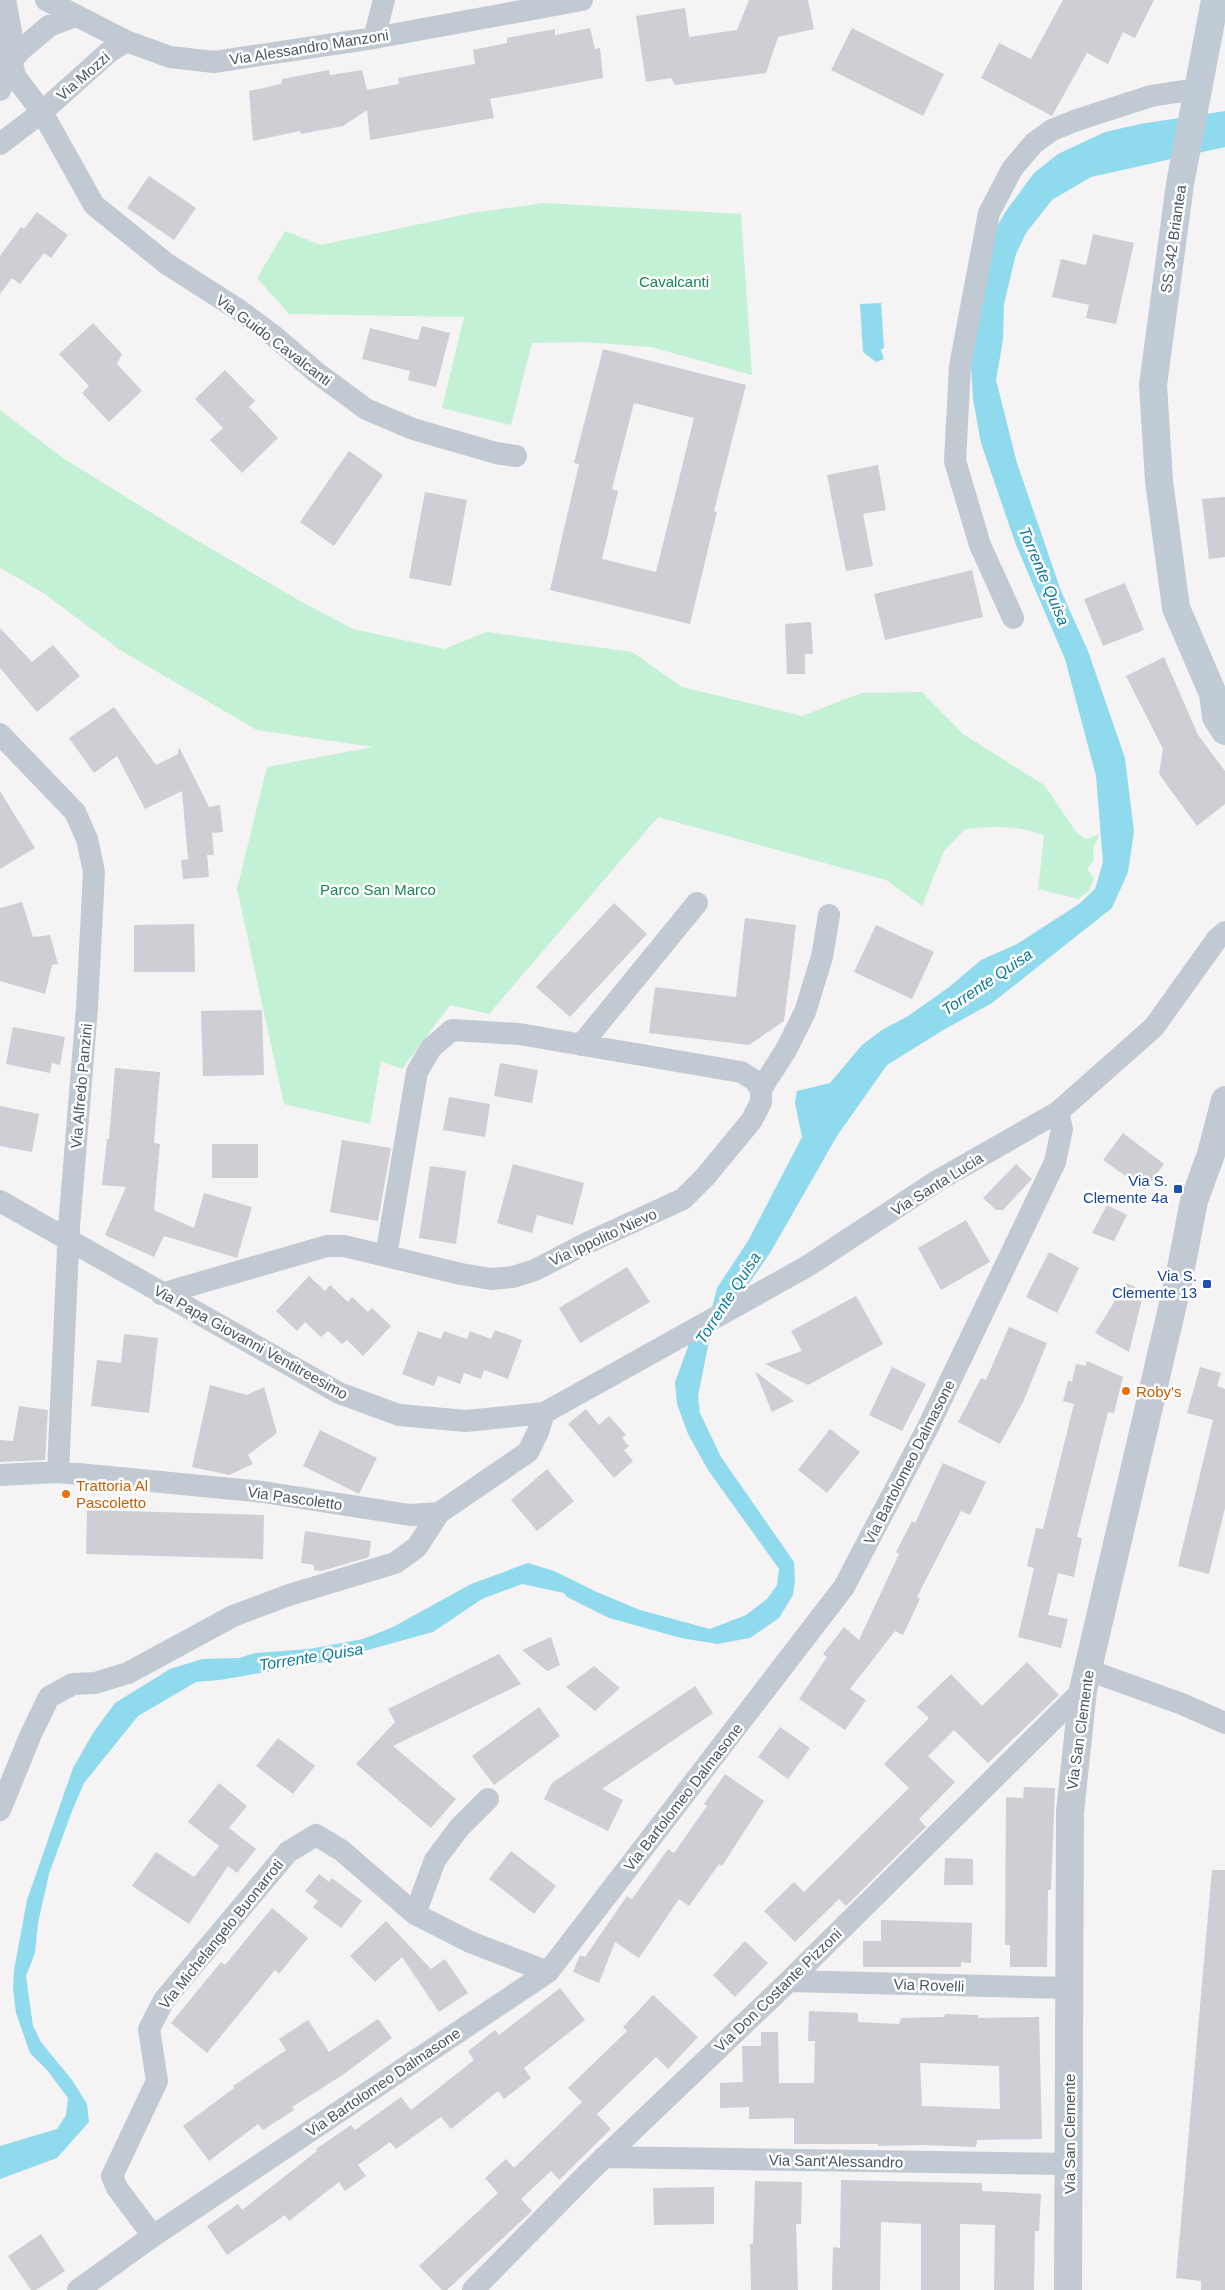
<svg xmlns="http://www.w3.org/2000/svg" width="1225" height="2290" font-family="Helvetica,sans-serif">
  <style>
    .green { fill: #c3f1d5 }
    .water { fill: #90daee }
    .building { fill: #cdcfd5; fill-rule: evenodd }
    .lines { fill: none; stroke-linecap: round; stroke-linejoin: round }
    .minor { stroke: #c1cad2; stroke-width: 22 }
    .tertiary { stroke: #c1cad2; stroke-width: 28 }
    .secondary { stroke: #c1cbd6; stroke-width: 28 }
    .transit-dot { fill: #1a4fb4; stroke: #fff; stroke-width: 2 }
    .food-dot { fill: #e8710a; stroke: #fff; stroke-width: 2 }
    .labels { text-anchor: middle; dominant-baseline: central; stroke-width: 5; stroke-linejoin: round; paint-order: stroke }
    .street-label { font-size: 15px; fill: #4a5661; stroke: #fff }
    .park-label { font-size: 15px; fill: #17864f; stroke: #fff }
    .transit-label { font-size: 15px; fill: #164399; stroke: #fff; text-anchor: end }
    .food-label { font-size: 15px; fill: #c56008; stroke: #fff; text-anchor: start }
    .water-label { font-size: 16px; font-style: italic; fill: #0c7c9b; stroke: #fff }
  </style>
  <rect width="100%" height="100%" fill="#f5f3f3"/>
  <!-- green -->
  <path class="green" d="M543,203L741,214L752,375L651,347L584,342L532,343L511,425L442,408L464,317L289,314L257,278L285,231L321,245L472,213Z
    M0,410L63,458L181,531L300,601L353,629L444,649L487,632L632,652L682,687L802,716L861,693L922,692L963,734L1044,785L1077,833L1086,839L1100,834L1093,848L1094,860L1087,869L1094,878L1089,891L1078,899L1038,889L1044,836C1019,825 991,826 965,829L944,851L922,906L886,880L658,817L489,1014L450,1005L402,1069L381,1061L370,1124L284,1104L237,889L267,767L373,747L257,730L120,650L42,592L0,568Z"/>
  <!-- water -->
  <path class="water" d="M1225,111V147L1091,177L1052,200L1026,233L1016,254L1004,304L1003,340L996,380L1017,463L1061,591L1088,651L1125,758L1134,832L1128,872L1112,908L992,1003L945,1029L887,1065L837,1136L770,1253L709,1341L698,1396L700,1413L721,1457L794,1562L795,1580L793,1595L779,1618L750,1638L717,1644L681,1638L609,1618L567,1597L564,1593L522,1584L482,1599L433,1632L324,1662L220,1680L196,1682L138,1716L84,1783L72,1811L49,1874L38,1923L35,1953L26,1976L33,2026L41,2042L72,2080L87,2104L89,2122L57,2158L0,2179V2146L57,2129L66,2115L68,2098L47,2070L30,2053L16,2013L13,1989L14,1970L27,1900L73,1768L93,1733L115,1703L170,1669L202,1659L239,1658L255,1653L309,1649L363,1639L393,1627L471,1584L528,1563L554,1571L599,1593L640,1610L710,1629L746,1615L767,1599L777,1585L779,1569L708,1470L688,1434L677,1404L675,1382L689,1344L712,1308L717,1288L748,1241L802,1137L795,1103L797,1091L830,1083L862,1045L882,1030L908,1016L948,988L981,960L1017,944L1079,904L1095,889L1103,862L1096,776L1065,659L1016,545L981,443L973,399L971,366L986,245L1006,211L1034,173L1058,154L1105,132L1140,124Z
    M881,303L884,348L881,350L884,359L876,362L863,352L860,304Z"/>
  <!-- building -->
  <path class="building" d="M749,0H808L814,29L778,37L766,73L675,85L671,78L646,82L636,16L685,8L689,37L737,30Z
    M1063,0H1154L1135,38L1123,32L1108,64L1087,53L1052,116L981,78L999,43L1031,59Z
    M590,28L595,49L600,48L603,78L490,99L494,118L370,140L367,110L343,126L301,134L300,131L253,141L249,91L281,84L282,79L329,70L330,75L362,70L367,90L399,84L398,78L475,64L473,50L507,43V38L555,29V35Z
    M852,28L944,74L923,116L831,70Z
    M149,176L196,208L174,240L127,208Z
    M37,212L68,235L51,258L44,253L20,284L12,278L0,294V256L21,227L24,229Z
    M1093,234L1134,243L1116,324L1086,318L1089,305L1052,297L1061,259L1086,265Z
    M93,323L122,354L117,364L142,391L109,422L82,393L89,386L59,354Z
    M422,326L450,333L436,387L408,380L410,371L362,359L370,328L418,340Z
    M603,349L746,385L714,511L717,512L690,624L550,590L579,464L574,463ZM634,403L694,418L656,572L602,559L618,491L612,489Z
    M225,370L255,401L249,407L278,438L242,473L210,440L223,428L195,399Z
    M349,451L383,475L334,546L300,522Z
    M878,465L886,510L863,514L873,566L846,571L827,475Z
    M425,492L467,500L451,586L409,578Z
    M1225,497V557L1209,559L1202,499Z
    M972,570L983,617L885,640L874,594Z
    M1125,583L1144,630L1103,646L1084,599Z
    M811,622L813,654H805V674H787L785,624Z
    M0,628L32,662L53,645L80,676L37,712L0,668Z
    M1164,657L1198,735L1225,771V804L1197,826L1159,774L1163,749L1126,676Z
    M114,707L156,765L178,754L179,747L209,807L220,805L223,832L212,833L214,855H207L209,877L183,879L181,860L188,859L182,791L145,809L117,756L94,773L69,738Z
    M0,791L35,848L0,869Z
    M22,902L33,937L50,935L58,964L52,965L45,994L0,981V908Z
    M614,903L647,934L570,1017L536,987Z
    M745,918L796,925L784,1021L749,1045L649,1033L655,987L736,997Z
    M194,924L195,972H134V925Z
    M876,925L934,952L912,999L854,972Z
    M262,1010L264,1075L203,1076L201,1011Z
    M13,1027L65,1037L60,1065L52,1063L50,1073L6,1064Z
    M500,1063L538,1070L532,1103L494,1096Z
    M115,1068L160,1072L154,1143L160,1144L154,1210L194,1228L204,1193L252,1207L237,1258L164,1236L154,1257L105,1235L126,1187L102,1185L107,1139H109Z
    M449,1097L490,1104L485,1137L443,1130Z
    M0,1106L39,1114L32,1152L0,1146Z
    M1123,1133L1164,1164L1145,1190L1103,1160Z
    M342,1140L391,1148L378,1221L330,1212Z
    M212,1144H258V1178H212Z
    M513,1164L584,1183L573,1225L537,1215L532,1233L497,1223Z
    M1016,1164L1032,1179L1003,1210H996L983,1198Z
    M430,1166L466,1171L456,1244L419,1238Z
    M1107,1205L1127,1215L1114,1241L1092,1233Z
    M966,1220L990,1262L941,1290L918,1248Z
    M1049,1252L1079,1268L1057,1313L1026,1297Z
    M627,1267L650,1302L580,1343L559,1308Z
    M309,1276L325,1291L330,1285L348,1302L352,1297L368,1312L372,1308L391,1326L363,1356L347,1340L342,1344L328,1331L321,1337L305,1322L297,1331L276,1311Z
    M1126,1283L1144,1291L1129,1352L1095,1333Z
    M856,1296L883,1344L808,1385L765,1364L802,1351L791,1331Z
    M1009,1327L1047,1343L1024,1400L1000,1444L958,1422L981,1378L986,1380Z
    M495,1330L522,1340L508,1379L484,1370L481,1379L464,1373L460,1384L438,1376L434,1386L402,1374L418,1331L441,1339L444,1331L467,1339L470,1331L491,1339Z
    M124,1334L158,1338L149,1413L91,1406L97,1360L121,1363Z
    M1087,1361L1123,1377L1114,1413L1108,1412L1077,1537L1082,1538L1074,1577L1058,1573L1048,1615L1068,1619L1061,1648L1018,1637L1034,1568L1027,1566L1036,1528L1043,1529L1074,1404L1063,1401L1068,1381H1072L1076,1364L1086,1366Z
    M892,1367L926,1384L902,1431L869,1415Z
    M1200,1367L1221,1373L1217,1386L1225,1389V1508L1209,1574L1178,1566L1213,1420L1187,1413Z
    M755,1371L794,1401L772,1412Z
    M210,1385L247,1395L264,1387L277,1433L248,1455L253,1464L229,1475L192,1467Z
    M19,1406L48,1410L45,1460L0,1462V1440L13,1441Z
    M586,1409L599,1425L609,1416L626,1435L622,1438L629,1446L624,1450L633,1461L614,1478L568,1424Z
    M830,1429L860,1452L827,1493L798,1470Z
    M320,1430L377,1458L359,1494L303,1466Z
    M943,1463L986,1482L970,1515L961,1511L917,1597L920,1599L903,1635L895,1631L850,1689L866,1700L845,1730L799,1699L827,1657L823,1654L844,1627L859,1640L899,1554L896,1552L912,1521L915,1523Z
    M547,1469L574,1501L537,1531L511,1500Z
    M87,1510L264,1515L263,1559L86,1554Z
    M305,1531L371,1541L369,1557L322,1571L314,1570V1565L301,1563Z
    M551,1637L560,1665L547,1671L522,1650Z
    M499,1654L521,1684L393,1746L456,1799L431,1828L356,1764L395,1722L388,1709Z
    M1027,1662L1059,1695L988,1763L954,1730L928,1756L955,1782L919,1819L926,1827L846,1906L839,1899L795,1942L764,1911L794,1882L804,1892L909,1788L884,1764L929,1718L917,1707L951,1674L982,1706Z
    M594,1666L620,1688L595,1711L566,1687Z
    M695,1686L713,1713L602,1789L623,1800L608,1831L544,1799L552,1783Z
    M539,1707L560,1736L494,1785L472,1756Z
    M780,1727L810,1748L788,1779L758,1757Z
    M278,1738L315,1766L293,1794L256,1766Z
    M725,1774L764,1801L722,1866L719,1864L689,1906L679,1899L639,1958L615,1942L599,1983L573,1972L580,1955L585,1957L627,1896L632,1899L668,1849L674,1853L707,1806L704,1804Z
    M219,1783L247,1806L229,1828L256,1849L237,1873L228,1866L189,1924L132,1886L156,1852L194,1877L219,1846L188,1822Z
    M1024,1787L1055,1788L1051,1890H1048L1047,1967H1010V1945H1005L1006,1797L1023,1798Z
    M511,1851L556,1886L534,1914L489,1879Z
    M945,1858L973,1859V1885H944Z
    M1212,1870H1225V2290H1201V2281L1176,2278Z
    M319,1874L329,1882L332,1878L362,1901L341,1928L313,1907L318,1901L305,1891Z
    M272,1908L308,1938L279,1974L275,1970L207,2053L171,2023L221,1962L225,1965Z
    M881,1920L972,1923L971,1963L961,1962V1967H863V1941H881Z
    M386,1921L431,1969L445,1959L468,1993L439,2012L402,1957L375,1982L350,1956Z
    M745,1941L768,1963L735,1997L713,1975Z
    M560,1988L585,2020L524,2068L531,2078L504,2099L498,2091L451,2129L441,2117L396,2149L390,2142L358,2165L366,2176L345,2191L339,2182L289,2221L285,2215L227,2255L207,2226L238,2204L242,2210L317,2151L316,2149L351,2125L355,2130L401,2097L411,2110L474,2060L468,2051L495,2030L499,2035Z
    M653,1995L698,2037L668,2069L656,2057L597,2114L611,2129L559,2180L551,2171L521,2199L532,2211L447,2290H442L419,2266L498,2193L485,2178L506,2159L514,2168L582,2102L568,2088L627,2031L623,2027Z
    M809,2011L858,2013V2022L899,2024L901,2018L944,2017L945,2014L978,2015V2018L1039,2017L1042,2139L977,2140L976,2147L922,2145L878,2146V2144H794V2118L749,2119V2107L720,2108V2083L743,2082L742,2046H761V2032H778L779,2083H814L815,2041H808ZM920,2063L999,2066L1000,2109L922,2106Z
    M378,2019L392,2038L344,2074L292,2107L294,2110L263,2130L258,2124L209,2161L183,2126L234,2088L233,2086L286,2050L279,2039L308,2020L329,2052Z
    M841,2180L982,2183V2191L1041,2194L1039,2231H1035L1034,2290H994L995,2225L960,2224V2290H921V2224L881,2222L880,2290H832L833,2247L840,2248Z
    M755,2181L802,2182L801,2224H796L798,2290H751L750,2244H753Z
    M714,2187V2224L654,2225L653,2188Z
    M41,2234L65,2271L36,2290H31L8,2256Z"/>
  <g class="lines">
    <!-- minor -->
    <path class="minor" d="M5,0L11,31V61L16,78L42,112L94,205L167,264L239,310L274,336L317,373L366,409L413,429L496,453L516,456
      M46,0L126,41L170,57L214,62L374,38L582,0
      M374,38L384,0
      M0,90L11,61L23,48L49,26L75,16
      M0,144L42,112L109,52L126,41
      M1013,618L980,545L955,461L960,366L989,213L1012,169L1034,143L1052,130L1077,120L1151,96L1183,91L1198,94
      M0,734L75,812L87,839L94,872L87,1008L69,1227L58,1472
      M581,1045L697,903
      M0,1201L339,1393L399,1415L466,1421L544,1413L806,1267L937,1181L1058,1112L1154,1027L1217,939L1225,932
      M386,1256L417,1072L431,1048L452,1030L519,1034L741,1072L754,1080L761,1089
      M161,1294L327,1246H344L461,1274L491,1279L513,1277L535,1270L587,1243L683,1199L705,1177L752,1120L761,1102V1089L786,1050L805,1012L822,957L829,915
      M0,1475L58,1472L263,1492L410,1515L439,1513L528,1452L538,1432L544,1413
      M1088,1670L1182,1704L1225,1723
      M0,1810L31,1734L49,1697L73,1684L95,1683L128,1673L233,1616L289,1595L395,1563L417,1547L439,1513
      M415,1914L435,1860L459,1828L488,1799
      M789,1981L1069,1988
      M604,2157L1068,2164
      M153,2236L117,2188L112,2176L157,2081L149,2029L164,2000L288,1852L316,1835L341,1850L415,1914L470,1942L548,1972
      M78,2290L153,2236L548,1972L844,1587L928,1427L1055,1162L1062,1129L1058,1112
      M473,2290L589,2172L789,1981L1083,1690"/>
    <!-- tertiary -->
    <path class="tertiary" d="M1068,2290L1070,1812L1083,1690L1179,1278L1194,1201L1211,1154L1225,1100"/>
    <!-- secondary -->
    <path class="secondary" d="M1215,0L1180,184L1153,385L1159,481L1176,608L1213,694L1216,717L1225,731"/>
  </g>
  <!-- markers -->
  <g class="transit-dot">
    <rect x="1173" y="1184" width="10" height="10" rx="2.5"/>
    <rect x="1202" y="1279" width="10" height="10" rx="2.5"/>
  </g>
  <g class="food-dot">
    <circle cx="1126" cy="1391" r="5"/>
    <circle cx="66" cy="1494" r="5"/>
  </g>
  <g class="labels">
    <!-- street labels -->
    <g class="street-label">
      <text transform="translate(309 47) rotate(-9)">Via Alessandro Manzoni</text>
      <text transform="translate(83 76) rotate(-41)">Via Mozzi</text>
      <text transform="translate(1173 239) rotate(-82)">SS 342 Briantea</text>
      <text transform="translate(274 340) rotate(37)">Via Guido Cavalcanti</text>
      <text transform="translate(81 1086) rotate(-85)">Via Alfredo Panzini</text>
      <text transform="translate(937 1184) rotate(-32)">Via Santa Lucia</text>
      <text transform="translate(603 1237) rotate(-25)">Via Ippolito Nievo</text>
      <text transform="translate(251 1342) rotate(29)">Via Papa Giovanni Ventitreesimo</text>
      <text transform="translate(909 1462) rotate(-63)">Via Bartolomeo Dalmasone</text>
      <text transform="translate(295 1498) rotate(8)">Via Pascoletto</text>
      <text transform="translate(1080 1730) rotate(-82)">Via San Clemente</text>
      <text transform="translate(683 1797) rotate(-52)">Via Bartolomeo Dalmasone</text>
      <text transform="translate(221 1934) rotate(-51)">Via Michelangelo Buonarroti</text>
      <text transform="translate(929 1985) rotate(2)">Via Rovelli</text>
      <text transform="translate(778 1990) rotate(-44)">Via Don Costante Pizzoni</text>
      <text transform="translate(383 2082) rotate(-34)">Via Bartolomeo Dalmasone</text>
      <text transform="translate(1069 2134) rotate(-90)">Via San Clemente</text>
      <text transform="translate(836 2161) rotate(1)">Via Sant'Alessandro</text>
    </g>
    <!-- park labels -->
    <g class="park-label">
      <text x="674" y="281">Cavalcanti</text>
      <text x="378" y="889">Parco San Marco</text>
    </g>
    <!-- transit labels -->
    <g class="transit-label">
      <text x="1168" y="1180">Via S.<tspan x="1168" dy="17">Clemente 4a</tspan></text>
      <text x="1197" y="1275">Via S.<tspan x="1197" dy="17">Clemente 13</tspan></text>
    </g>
    <!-- food labels -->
    <g class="food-label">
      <text x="1136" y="1391">Roby's</text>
      <text x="76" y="1485">Trattoria Al<tspan x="76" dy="17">Pascoletto</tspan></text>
    </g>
    <!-- water labels -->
    <g class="water-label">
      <text transform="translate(1044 576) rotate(67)">Torrente Quisa</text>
      <text transform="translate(987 982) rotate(-34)">Torrente Quisa</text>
      <text transform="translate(728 1298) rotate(-57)">Torrente Quisa</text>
      <text transform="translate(311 1657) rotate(-9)">Torrente Quisa</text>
    </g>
  </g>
</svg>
